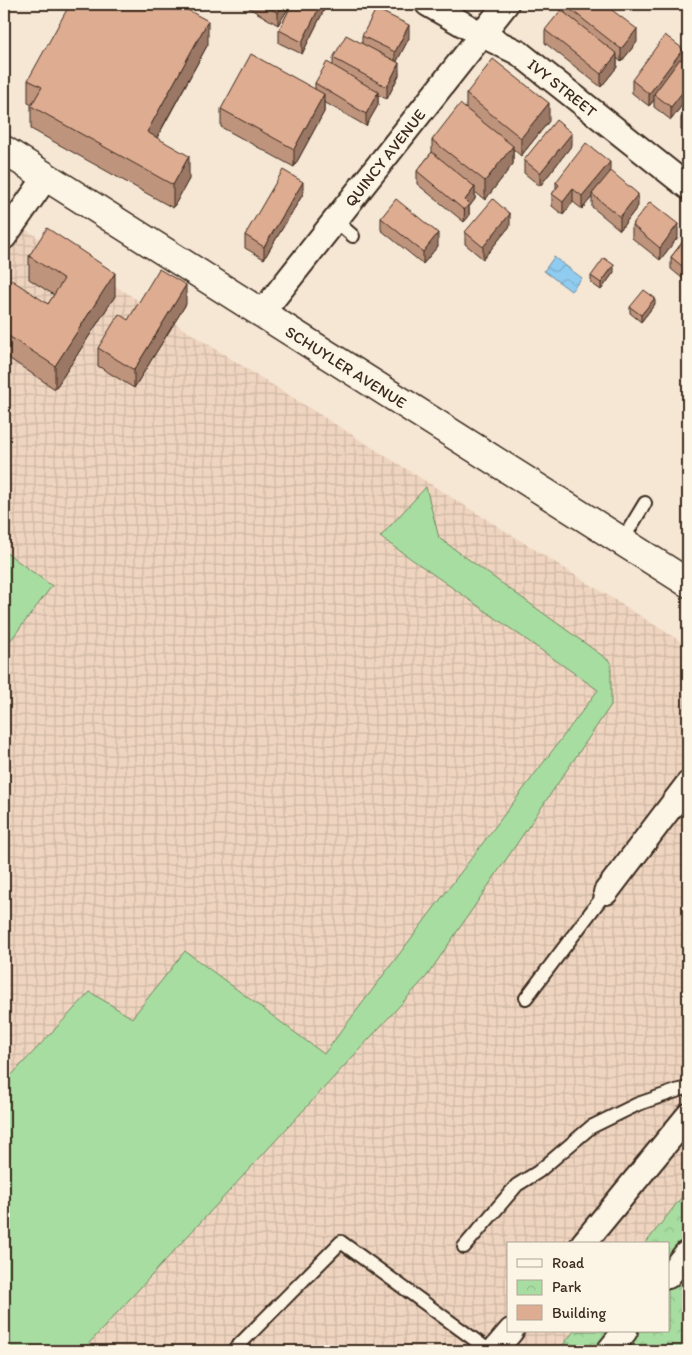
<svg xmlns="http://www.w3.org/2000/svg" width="692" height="1355" font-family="Itim,sans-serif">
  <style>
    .industrial { fill: url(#industrial-grid) }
    .grass { fill: #a7dda0; stroke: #71845f }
    .park { fill: url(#park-crowns); stroke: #71845f }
    .water { fill: url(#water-waves); stroke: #6d8b9c }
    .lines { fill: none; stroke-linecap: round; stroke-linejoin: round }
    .lane-casing { stroke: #3b2a1e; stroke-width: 16 }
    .street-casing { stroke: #3b2a1e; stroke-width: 28 }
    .secondary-casing { stroke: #3b2a1e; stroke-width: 31 }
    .lane { stroke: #fcf5e5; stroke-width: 12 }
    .street { stroke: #fcf5e5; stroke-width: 24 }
    .secondary { stroke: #fcf5e5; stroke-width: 28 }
    .wall { fill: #bf947d; stroke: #3b2a1e }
    .shaded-wall { fill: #9b7866; stroke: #3b2a1e }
    .building { fill: #deac91; stroke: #3b2a1e }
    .labels { text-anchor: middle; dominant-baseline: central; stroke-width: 4; stroke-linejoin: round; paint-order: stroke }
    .street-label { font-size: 16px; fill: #3b2a1e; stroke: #fcf5e5 }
  </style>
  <defs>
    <pattern id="industrial-grid" width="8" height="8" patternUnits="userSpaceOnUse" patternTransform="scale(1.25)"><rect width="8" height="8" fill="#efd5c0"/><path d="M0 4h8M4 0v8" fill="none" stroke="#ceb7a5"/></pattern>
    <pattern id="park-crowns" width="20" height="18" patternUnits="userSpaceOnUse" patternTransform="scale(1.25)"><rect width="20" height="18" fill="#a7dda0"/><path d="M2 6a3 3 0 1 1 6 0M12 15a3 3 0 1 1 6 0" fill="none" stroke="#91be89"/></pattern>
    <pattern id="water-waves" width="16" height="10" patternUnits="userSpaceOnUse" patternTransform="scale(1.25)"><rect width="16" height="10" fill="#8fccf0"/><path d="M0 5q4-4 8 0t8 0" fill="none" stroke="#7cafcd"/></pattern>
  </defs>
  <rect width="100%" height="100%" fill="#f6e6d4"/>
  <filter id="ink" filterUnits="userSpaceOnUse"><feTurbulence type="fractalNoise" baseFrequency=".02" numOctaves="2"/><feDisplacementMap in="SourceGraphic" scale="10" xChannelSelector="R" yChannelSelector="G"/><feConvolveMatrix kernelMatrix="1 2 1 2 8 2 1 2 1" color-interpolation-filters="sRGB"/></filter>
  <g filter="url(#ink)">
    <!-- industrial -->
    <path class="industrial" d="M4,216L688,646V1189L645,1244H508V1331H574L558,1351H82L427,976L611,705V663L439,538L426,487L380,538L598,689L324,1054L185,951L132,1019L90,992L4,1083V649L52,586L4,551Z"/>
    <!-- grass -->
    <path class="grass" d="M426,487L439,538L611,662V705L427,976L82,1351H4V1083L90,992L132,1018L185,951L324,1054L598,690L380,537Z
      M4,551L52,586L4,649Z"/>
    <!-- park -->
    <path class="park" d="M688,1189V1351H558L574,1331H668V1244H645Z"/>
    <!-- water -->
    <path class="water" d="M554,257L582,278L571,291L544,271Z"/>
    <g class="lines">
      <!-- lane casing -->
      <g class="lane-casing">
        <path id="lane" d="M336,221L353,236
          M622,541L645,503
          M526,998L606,892
          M464,1247L517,1185L538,1172L591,1127L638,1104L679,1090L688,1088
          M233,1351L341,1242L490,1351"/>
      </g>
      <!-- street casing -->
      <g class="street-casing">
        <g id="street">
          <path id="s1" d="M428,4L482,35L519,53L688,187"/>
          <path d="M4,237L46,177"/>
          <path id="s2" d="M262,313L506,4"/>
          <path d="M606,892L688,784"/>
          <path d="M583,1244L688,1116"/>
          <path d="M668,1276L686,1254L688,1253"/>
          <path d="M494,1351L511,1331"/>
          <path d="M609,1351L625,1331"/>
        </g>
      </g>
      <!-- secondary casing -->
      <g class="secondary-casing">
        <g id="secondary">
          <path id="s3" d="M4,150L688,583"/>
        </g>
      </g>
      <!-- lane -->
      <use href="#lane" class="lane"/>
      <!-- street -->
      <use href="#street" class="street"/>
      <!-- secondary -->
      <use href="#secondary" class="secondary"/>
    </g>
    <!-- wall -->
    <path class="wall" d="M249,4H291L278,25L249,8Z
      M292,4H327L302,54L279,43V30Z
      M565,5L637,42L621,62L617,58V67L601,87L545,43V30L565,14Z
      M362,36L409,38L397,61L399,75L387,99L378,95V105L366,126L324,102V112L294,167L221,127V109L315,89V83L333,65V58L362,43Z
      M208,44L157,138L189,179L173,208L31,129V106L32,105L28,103V80Z
      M683,61L688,65V97L671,120L654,107V100L649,106L632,93V80Z
      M466,94L549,121L521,156L513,149V164L485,200L475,192V199L469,207V216L464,222L417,184V171L432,152V140L466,109Z
      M688,108V136L681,130V118Z
      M572,145L540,186L524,173V160Z
      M610,172L638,206L620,230L592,207V197L582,209L573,202L563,215L552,206V194L556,189V182Z
      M303,194L264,259L245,248V235Z
      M381,218L438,246L423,264L381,230Z
      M632,225L678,237L660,260L632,238Z
      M510,226L483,259L465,244V232Z
      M688,235V283L671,269V257Z
      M29,256L115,296L55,389L4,355V289L48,304L54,295L29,279Z
      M614,272L601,290L591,283V276Z
      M186,304L134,388L98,366V348L128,320Z
      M655,304L641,322L630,313V307Z"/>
    <!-- shaded-wall -->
    <path class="shaded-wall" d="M283,4H291L278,25V13Z
      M321,4H327L302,54V42Z
      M208,21V44L147,155V132Z
      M409,25V38L395,65V52Z
      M637,29V42L621,62V49Z
      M683,49V62L654,94V100L649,106V94Z
      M617,54V67L601,87V74Z
      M399,63V75L387,99V87Z
      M688,85V97L671,120V107Z
      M378,92V105L366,126V114Z
      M324,94V112L294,167V149Z
      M549,103V121L521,156V138Z
      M572,133V145L540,186V173Z
      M513,146V164L485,200V181Z
      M189,156V179L173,208V185Z
      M610,162V174L592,194V197L582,209V196Z
      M303,182V194L264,259V247Z
      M475,187V199L469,207V216L464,222L465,200Z
      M573,189V202L563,215V202Z
      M638,194V206L620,230V217Z
      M510,214V226L483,259V247Z
      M678,224V237L660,260V248Z
      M438,233V246L423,264V252Z
      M614,265V272L601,290V283Z
      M115,273V296L55,389V366Z
      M186,285V304L134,388V370Z
      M655,298V304L641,322V315Z"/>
    <!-- building -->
    <path class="building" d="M70,4H177L208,21L147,132L189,156L173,185L31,106L42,87L28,80Z
      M263,4H283L278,13Z
      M292,4H321L302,42L279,30Z
      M566,4H604L637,29L621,49L565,5Z
      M376,9L409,25L395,52L362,36Z
      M561,10L617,54L601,74L545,30Z
      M346,35L399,63L387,87L333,58Z
      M665,35L683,49L649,94L632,80Z
      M251,54L324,94L294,149L221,109Z
      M493,59L549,103L521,138L466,94Z
      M680,59L688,65V85L671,107L654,94Z
      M327,62L378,92L366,114L315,83Z
      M460,104L513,146L485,181L432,140Z
      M688,108V123L681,118Z
      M556,120L572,133L540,173L524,160Z
      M586,143L610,162L582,196L573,189L563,202L552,194L559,185L556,182Z
      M432,152L475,187L465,200L469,204L464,210L417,171Z
      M283,170L303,182L264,247L245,235Z
      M611,171L638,194L620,217L592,194Z
      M396,199L438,233L423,252L381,218Z
      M493,199L510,214L483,247L465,232Z
      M650,202L678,224L660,248L632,225Z
      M47,228L115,273L55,366L4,333V289L10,279L48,304L64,279L29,256Z
      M688,235V271L671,257Z
      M604,258L614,265L601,283L591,276Z
      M159,269L186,285L134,370L98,348L119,314L128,320Z
      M644,290L655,298L641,315L630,307Z"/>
  </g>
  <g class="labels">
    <!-- street labels -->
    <g class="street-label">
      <text stroke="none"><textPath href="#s1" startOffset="159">IVY STREET</textPath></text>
      <text stroke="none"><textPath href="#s2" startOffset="198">QUINCY AVENUE</textPath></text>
      <text stroke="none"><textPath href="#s3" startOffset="405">SCHUYLER AVENUE</textPath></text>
    </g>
  </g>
  <!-- margin -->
  <rect width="692" height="1355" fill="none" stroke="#fcf5e5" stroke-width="20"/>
  <rect x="10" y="10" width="672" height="1335" fill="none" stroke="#3b2a1e" stroke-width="2" filter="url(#ink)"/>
  <!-- legend -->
  <rect x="507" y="1242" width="162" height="90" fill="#fcf5e5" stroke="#afa495"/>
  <rect x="517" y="1259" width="25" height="8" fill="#fcf5e5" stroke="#afa495"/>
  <text x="552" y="1268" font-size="15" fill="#3b2a1e">Road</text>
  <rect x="517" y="1280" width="25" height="15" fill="url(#park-crowns)" stroke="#afa495"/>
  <text x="552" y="1292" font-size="15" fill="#3b2a1e">Park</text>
  <rect x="517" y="1305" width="25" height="15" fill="#deac91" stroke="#afa495"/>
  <text x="552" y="1318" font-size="15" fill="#3b2a1e">Building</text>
</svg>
